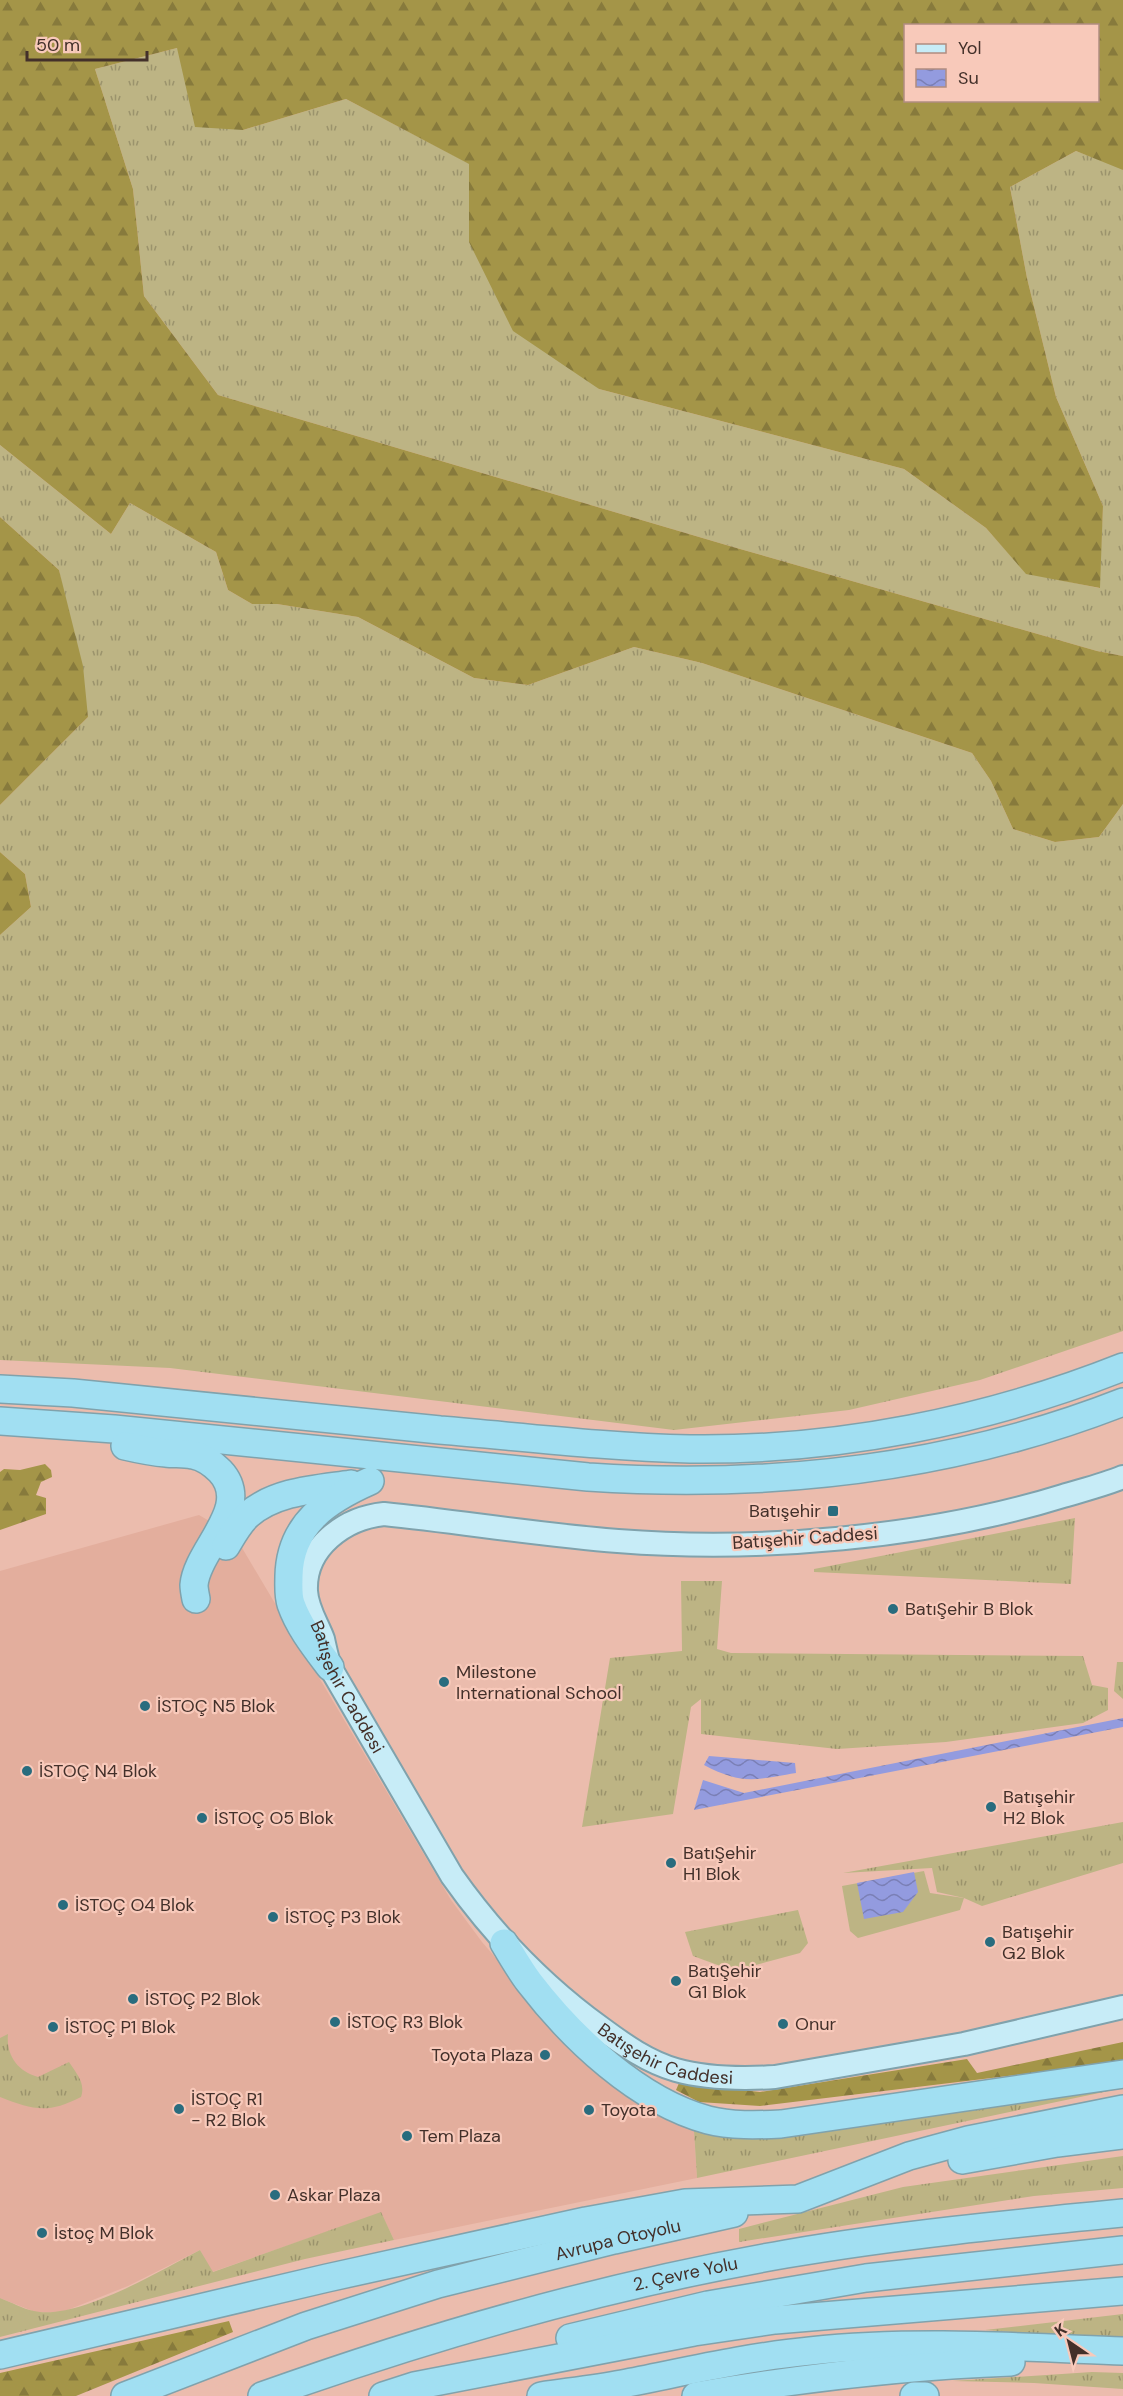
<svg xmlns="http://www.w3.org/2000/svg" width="1123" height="2396" font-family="'DM Sans',sans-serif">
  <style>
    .built { fill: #e3ae9d }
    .grass { fill: url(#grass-tufts) }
    .forest { fill: url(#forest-firs); fill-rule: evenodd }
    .garden { fill: #bdb484 }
    .water { fill: url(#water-waves) }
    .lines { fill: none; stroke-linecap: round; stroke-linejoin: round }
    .major-casing { stroke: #80a2ac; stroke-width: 26 }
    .highway-casing { stroke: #80a2ac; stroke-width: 30 }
    .major { stroke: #c7ecf7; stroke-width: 22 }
    .highway { stroke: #a1dff2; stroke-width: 27 }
    .poi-dot { fill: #296c7e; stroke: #f8c9ba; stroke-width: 2 }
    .labels { text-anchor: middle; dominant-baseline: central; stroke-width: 4.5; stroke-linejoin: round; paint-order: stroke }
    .poi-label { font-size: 18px; fill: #43302a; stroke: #f8c9ba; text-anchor: start }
    .street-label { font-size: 18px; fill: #43302a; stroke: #f8c9ba }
  </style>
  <defs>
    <pattern id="grass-tufts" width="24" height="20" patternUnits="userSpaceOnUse" patternTransform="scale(1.5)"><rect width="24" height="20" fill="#bdb484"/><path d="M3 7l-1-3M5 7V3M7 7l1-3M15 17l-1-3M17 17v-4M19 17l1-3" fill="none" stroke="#9b936c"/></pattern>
    <pattern id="forest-firs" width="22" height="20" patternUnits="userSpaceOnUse" patternTransform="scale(1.5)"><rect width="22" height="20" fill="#a49548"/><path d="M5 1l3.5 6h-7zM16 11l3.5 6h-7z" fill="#877a3c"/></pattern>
    <pattern id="water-waves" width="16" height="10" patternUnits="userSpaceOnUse" patternTransform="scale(1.5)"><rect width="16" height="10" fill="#939bdf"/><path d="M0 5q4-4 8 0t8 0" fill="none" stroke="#7a7fb5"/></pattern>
  </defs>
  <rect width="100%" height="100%" fill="#ebbcad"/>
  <!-- built -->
  <path class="built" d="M199,1515L235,1536L451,1900L482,1942L526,1993L655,2109L694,2131L697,2178L394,2240L381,2213L212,2272L200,2250L128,2286L60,2313L35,2312L0,2298V1571Z"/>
  <!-- grass -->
  <path class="grass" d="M177,48L243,130L346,99L470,164L469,242L599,389L904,469L986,528L1026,573L1099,588L1103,506L1056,397L1027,278L1010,187L1076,151L1121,168L1123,170V656L1097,651L733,547L218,395L144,296L133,189L95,69Z
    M0,445L111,534L130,503L216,552L228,590L252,604H277L358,617L474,678L528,685L634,647L702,663L972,753L991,781L1013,829L1055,842L1099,837L1123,804V1331L980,1380L849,1410L674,1430L170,1368L0,1360V935L31,907L25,874L0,852V805L88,717L59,570L0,517Z
    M1075,1518L1071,1584L814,1572V1569Z
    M681,1581H722L717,1649L731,1653L1083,1656L1092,1685L1108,1688V1710L1083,1723L946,1742L837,1749L701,1734V1699L691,1707L673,1814L582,1827L610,1658L682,1651Z
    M1117,1662H1123V1699L1114,1691Z
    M1123,1822V1863L982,1906L964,1898L937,1892L932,1868L843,1873Z
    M798,1910L808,1943L800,1953L734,1971L693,1956L685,1932Z
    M8,2034C6,2055 17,2071 38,2077L69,2062C76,2073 86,2083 81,2097C48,2114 33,2110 0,2097V2038Z
    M1123,2086V2088L697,2178L694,2131L770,2135Z
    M1123,2156V2188L1034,2196L739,2242V2229L903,2187Z
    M381,2212L394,2240L305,2259L0,2337V2298C11,2302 23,2309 34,2311C77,2321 161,2270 200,2250L213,2272Z
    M1123,2314V2340L985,2330Z
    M1092,2372L1123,2373V2389L1034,2383L952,2381Z"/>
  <!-- forest -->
  <path class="forest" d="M0,0H1123V170L1076,151L1010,187L1027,278L1056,397L1103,506L1100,588L1026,574L986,528L904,469L599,389L513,331L469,242V164L346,99L243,130L195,127L177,48L95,69L133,189L144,296L218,395L733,547L1097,651L1123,656V804L1099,837L1055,842L1013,829L991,781L972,753L702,663L634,647L528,685L474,678L358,617L277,604H252L228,590L216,552L130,503L111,534L0,445ZM906,26H1098V100H906Z
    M0,517L59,570L83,666L88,717L0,805Z
    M0,852L25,874L31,907L0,935Z
    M45,1464L51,1470L52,1477L41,1482L36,1495L46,1498V1514L0,1530V1472L4,1469L20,1470Z
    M1123,2042V2062L760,2106L699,2102L676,2090L679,2083L760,2092L967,2059L977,2073Z
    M229,2321L233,2332L76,2396H0V2373Z"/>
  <!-- garden -->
  <path class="garden" d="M924,1871L930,1893L964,1898L960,1910L858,1938L850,1931L842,1886Z"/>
  <!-- water -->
  <path class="water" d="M1123,1718V1727L694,1810L703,1780L744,1793Z
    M709,1756L795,1763L796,1773C755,1780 742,1785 704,1765Z
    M914,1872L918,1892L903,1912L864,1919L857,1883Z"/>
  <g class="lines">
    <!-- major casing -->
    <g class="major-casing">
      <g id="major">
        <path id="s1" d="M1123,1477C1104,1485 1083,1490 1063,1496C928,1538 758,1552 618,1541C540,1535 462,1522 384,1514C345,1518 304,1547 306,1591C307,1609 317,1623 323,1639C325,1648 327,1658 330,1667L452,1876C493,1934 543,1986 601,2028C624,2045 648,2062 676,2070C708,2079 742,2079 775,2077L964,2044L1123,2007"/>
      </g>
    </g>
    <!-- highway casing -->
    <g class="highway-casing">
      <g id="highway">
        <path d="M0,1389L73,1393C196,1406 318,1418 440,1430C523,1437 607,1447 690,1449C837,1451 987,1421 1123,1367"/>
        <path d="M0,1421L114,1429L588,1477C771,1489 952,1469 1123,1402"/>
        <path d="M125,1446C138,1449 152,1452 166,1453C174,1454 184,1453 193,1455C204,1457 213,1464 220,1471C254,1507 197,1549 194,1585C194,1589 195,1594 196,1599"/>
        <path d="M226,1546C232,1536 239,1523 248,1515C275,1491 317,1489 351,1484"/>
        <path d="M330,1667C315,1647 299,1627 291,1604C288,1595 289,1585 289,1576C290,1524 327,1500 370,1481"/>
        <path d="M504,1943C512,1956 520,1970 529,1982C572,2038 638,2101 708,2120C731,2126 758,2125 781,2124L1123,2074"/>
        <path d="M962,2160L1057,2143L1123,2135"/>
        <path d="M570,2338L708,2305L866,2278L1123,2250"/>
        <path d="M0,2355L327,2278L586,2221L685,2203L798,2199L909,2156L968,2140L1123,2109"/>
        <path id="s2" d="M125,2396L306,2326L438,2284L614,2240L734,2213"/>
        <path id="s3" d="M262,2396C433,2335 607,2285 786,2254C897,2235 1010,2224 1123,2213"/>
        <path d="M383,2396L414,2386L694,2332L775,2320L1123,2291"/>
        <path d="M541,2396C568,2392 595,2389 622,2384C684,2372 746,2357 810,2351C914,2340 1018,2347 1123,2351"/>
        <path d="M696,2396C801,2378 905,2366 1011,2362"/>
        <path d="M914,2396H925"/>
      </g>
    </g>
    <!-- major -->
    <use href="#major" class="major"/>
    <!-- highway -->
    <use href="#highway" class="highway"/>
  </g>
  <!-- markers -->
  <g class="poi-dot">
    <rect x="827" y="1505" width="12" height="12" rx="3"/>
    <circle cx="893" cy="1609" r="6"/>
    <circle cx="444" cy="1682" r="6"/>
    <circle cx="145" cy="1706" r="6"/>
    <circle cx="27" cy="1771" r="6"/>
    <circle cx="991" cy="1807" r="6"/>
    <circle cx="202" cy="1818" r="6"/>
    <circle cx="671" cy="1863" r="6"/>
    <circle cx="63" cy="1905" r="6"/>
    <circle cx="273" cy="1917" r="6"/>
    <circle cx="990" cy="1942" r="6"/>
    <circle cx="676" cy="1981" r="6"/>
    <circle cx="133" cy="1999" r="6"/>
    <circle cx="335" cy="2022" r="6"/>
    <circle cx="783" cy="2024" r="6"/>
    <circle cx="53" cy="2027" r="6"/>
    <circle cx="545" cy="2055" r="6"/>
    <circle cx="179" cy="2109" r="6"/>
    <circle cx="589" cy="2110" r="6"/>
    <circle cx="407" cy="2136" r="6"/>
    <circle cx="275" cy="2195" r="6"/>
    <circle cx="42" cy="2233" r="6"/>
  </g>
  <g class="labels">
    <!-- poi labels -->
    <g class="poi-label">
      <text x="821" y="1511" text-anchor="end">Batışehir</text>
      <text x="905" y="1609">BatıŞehir B Blok</text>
      <text x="456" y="1672">Milestone<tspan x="456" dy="21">International School</tspan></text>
      <text x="157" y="1706">İSTOÇ N5 Blok</text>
      <text x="39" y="1771">İSTOÇ N4 Blok</text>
      <text x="1003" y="1797">Batışehir<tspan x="1003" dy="21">H2 Blok</tspan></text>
      <text x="214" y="1818">İSTOÇ O5 Blok</text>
      <text x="683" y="1853">BatıŞehir<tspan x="683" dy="21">H1 Blok</tspan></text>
      <text x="75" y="1905">İSTOÇ O4 Blok</text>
      <text x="285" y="1917">İSTOÇ P3 Blok</text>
      <text x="1002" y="1932">Batışehir<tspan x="1002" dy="21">G2 Blok</tspan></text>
      <text x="688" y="1971">BatıŞehir<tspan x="688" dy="21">G1 Blok</tspan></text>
      <text x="145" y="1999">İSTOÇ P2 Blok</text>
      <text x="347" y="2022">İSTOÇ R3 Blok</text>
      <text x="795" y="2024">Onur</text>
      <text x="65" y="2027">İSTOÇ P1 Blok</text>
      <text x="533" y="2055" text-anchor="end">Toyota Plaza</text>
      <text x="191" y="2099">İSTOÇ R1<tspan x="191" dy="21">- R2 Blok</tspan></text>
      <text x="601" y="2110">Toyota</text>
      <text x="419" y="2136">Tem Plaza</text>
      <text x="287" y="2195">Askar Plaza</text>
      <text x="54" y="2233">İstoç M Blok</text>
    </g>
    <!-- street labels -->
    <g class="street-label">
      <text transform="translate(805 1538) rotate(-4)">Batışehir Caddesi</text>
      <text stroke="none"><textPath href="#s1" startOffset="974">Batışehir Caddesi</textPath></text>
      <text stroke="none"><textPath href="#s1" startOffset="1476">Batışehir Caddesi</textPath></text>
      <text stroke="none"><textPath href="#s2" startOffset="518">Avrupa Otoyolu</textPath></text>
      <text stroke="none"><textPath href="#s3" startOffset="441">2. Çevre Yolu</textPath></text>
    </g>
  </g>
  <!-- legend -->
  <rect x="904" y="24" width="195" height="78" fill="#f8c9ba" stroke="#b08c80" stroke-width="1.5"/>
  <rect x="916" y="44" width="30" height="9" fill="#c7ecf7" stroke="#b08c80" stroke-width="1.5"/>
  <text x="958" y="54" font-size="18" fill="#43302a">Yol</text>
  <rect x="916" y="69" width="30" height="18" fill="url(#water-waves)" stroke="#b08c80" stroke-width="1.5"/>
  <text x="958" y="84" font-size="18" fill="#43302a">Su</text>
  <!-- north arrow -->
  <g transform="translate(1069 2342) rotate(325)" stroke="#f8c9ba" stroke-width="4.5" paint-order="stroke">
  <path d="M0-4.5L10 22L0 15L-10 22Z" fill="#43302a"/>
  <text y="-9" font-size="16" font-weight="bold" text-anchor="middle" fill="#43302a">K</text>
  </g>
  <!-- scale -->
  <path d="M27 51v9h120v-9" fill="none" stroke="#43302a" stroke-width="3"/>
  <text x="36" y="51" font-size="18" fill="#43302a" stroke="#f8c9ba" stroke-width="4.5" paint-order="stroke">50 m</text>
</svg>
